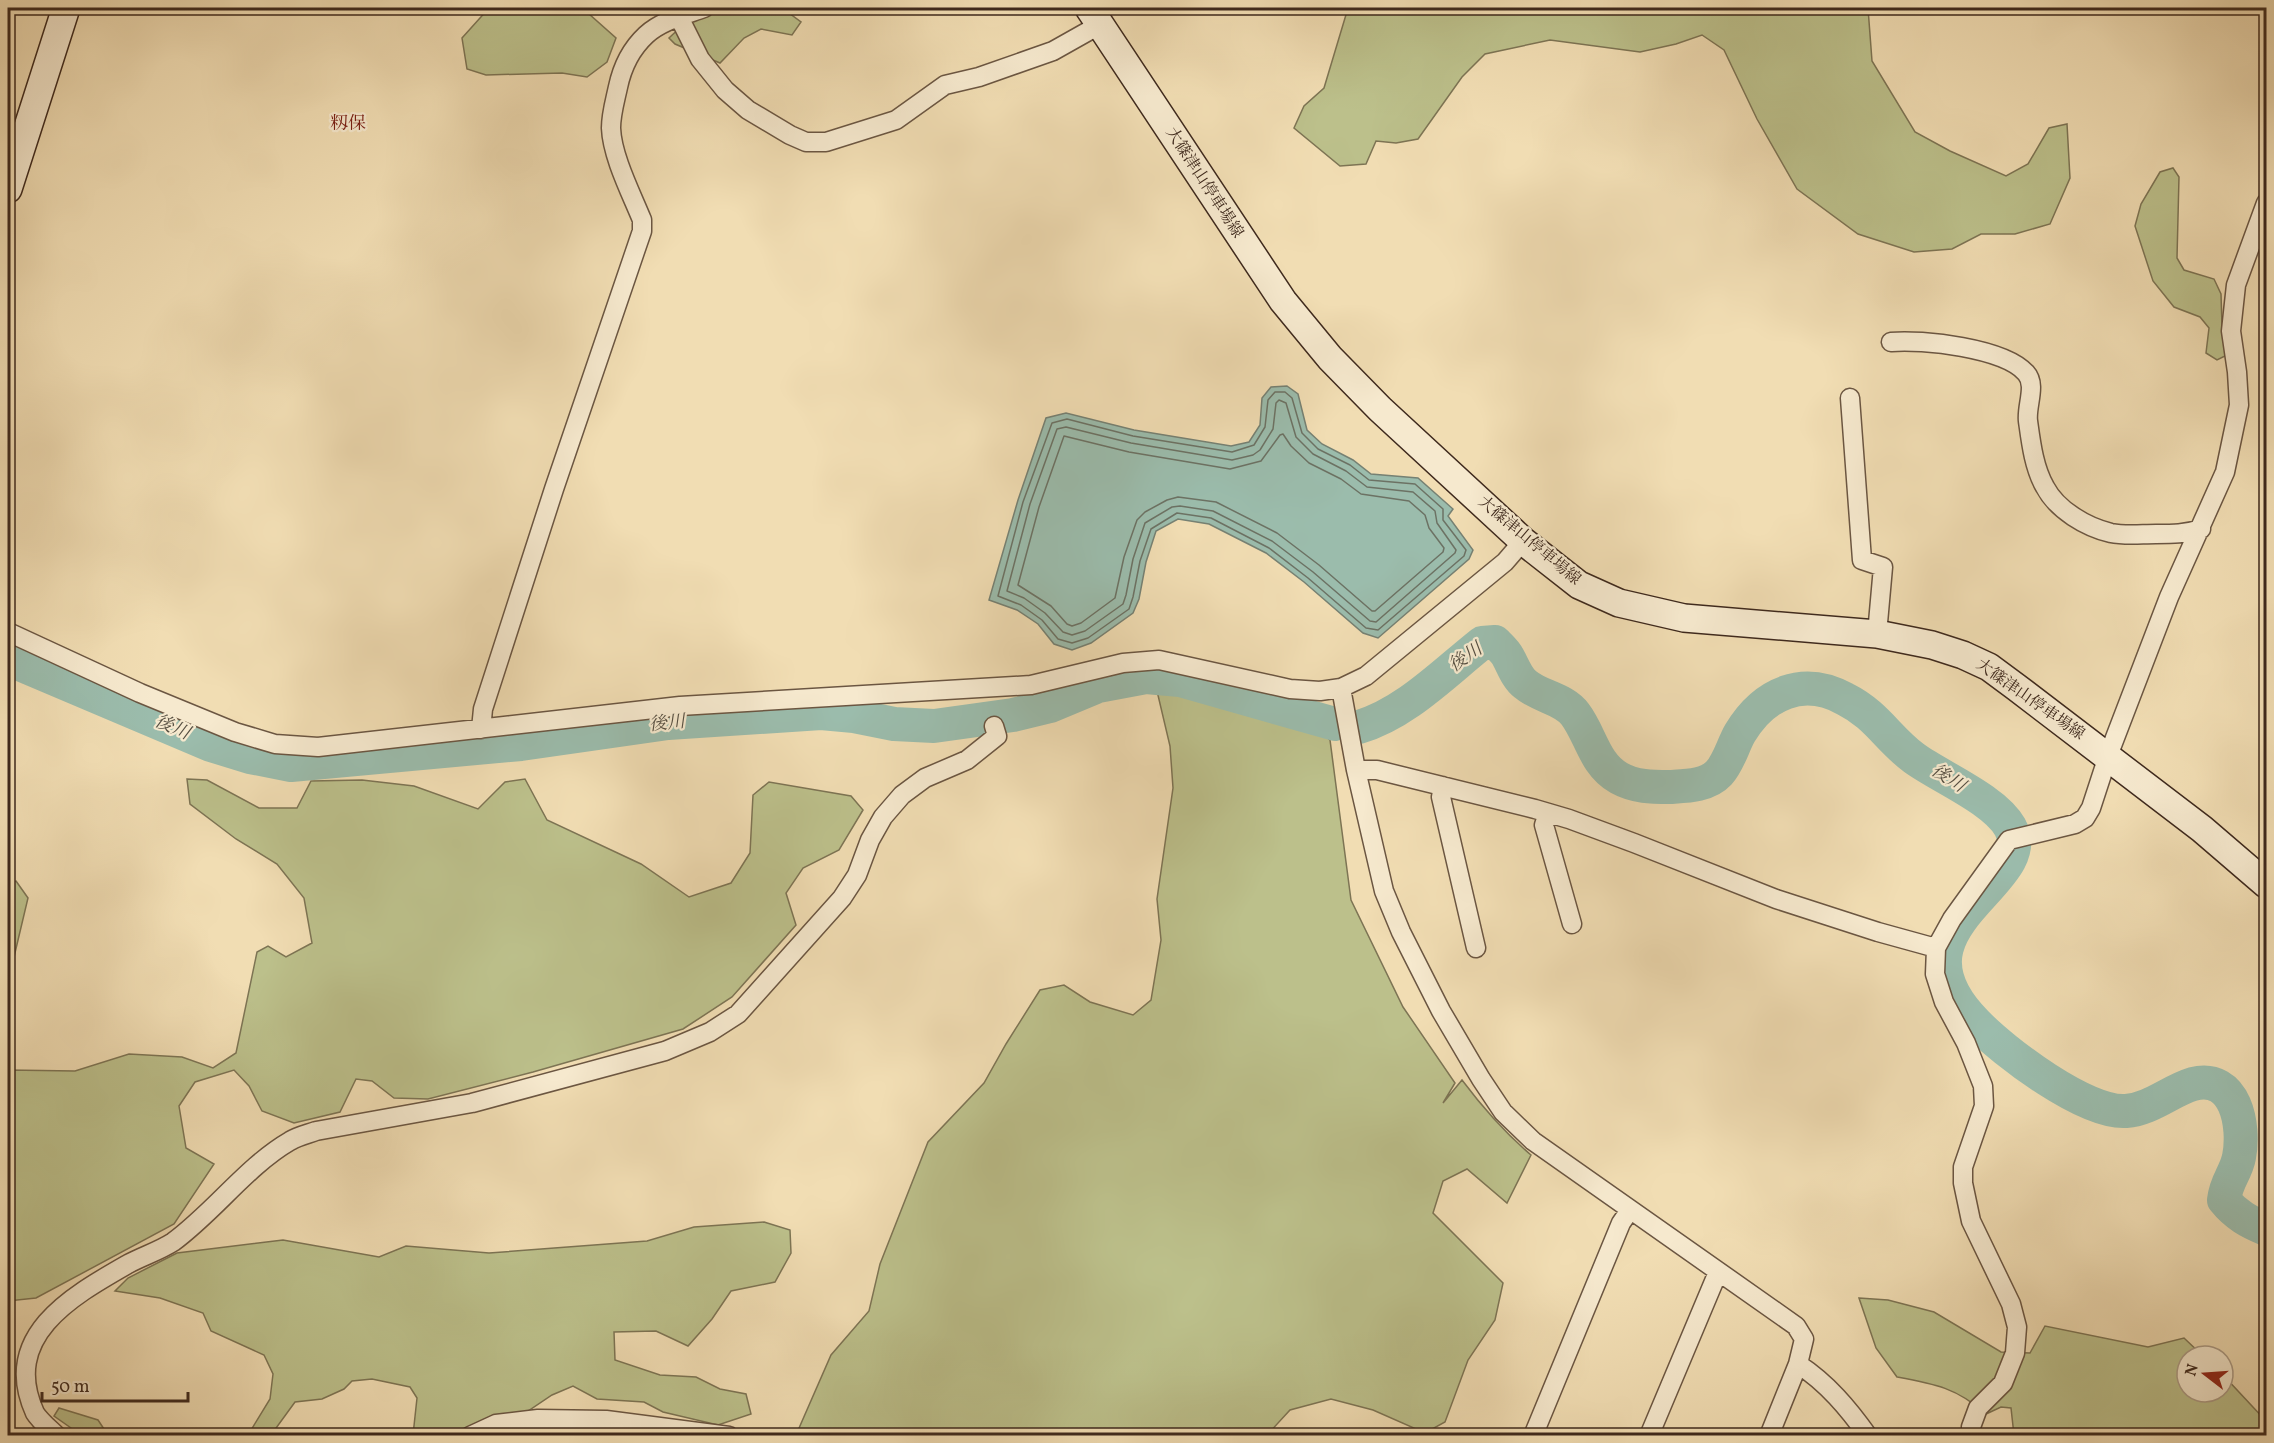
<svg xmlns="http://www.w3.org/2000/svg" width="2274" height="1443" font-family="Vollkorn,'Noto Serif JP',serif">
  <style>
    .green { fill: #bcc08b; stroke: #7d7454; stroke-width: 1.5 }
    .water { fill: #9bbcac; stroke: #768173; stroke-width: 1.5 }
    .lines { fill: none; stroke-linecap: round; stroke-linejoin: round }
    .shore { stroke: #6c7264; stroke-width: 1.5 }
    .river { stroke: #9bbcac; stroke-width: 34 }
    .street-casing { stroke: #6b5642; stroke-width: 21 }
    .secondary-casing { stroke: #3e291d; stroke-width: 30 }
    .street { stroke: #f6e9ce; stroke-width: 18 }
    .secondary { stroke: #f6e9ce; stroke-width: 27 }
    .labels { text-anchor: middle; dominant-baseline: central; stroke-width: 4.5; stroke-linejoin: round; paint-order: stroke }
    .street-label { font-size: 16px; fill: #3e291d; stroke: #f6e9ce }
    .neighbourhood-label { font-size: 18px; fill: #7a1f14; stroke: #f6e9ce }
    .water-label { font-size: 18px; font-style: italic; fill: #554e41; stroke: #f6e9ce }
  </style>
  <rect width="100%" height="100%" fill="#f1ddb3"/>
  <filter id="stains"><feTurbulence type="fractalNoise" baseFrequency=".00333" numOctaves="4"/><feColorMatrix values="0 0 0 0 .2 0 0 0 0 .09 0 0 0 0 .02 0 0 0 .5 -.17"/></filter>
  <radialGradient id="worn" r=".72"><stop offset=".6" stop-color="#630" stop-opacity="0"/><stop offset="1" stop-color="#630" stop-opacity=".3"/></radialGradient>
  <!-- green -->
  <path class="green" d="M489,8H586L588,13L616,38L607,62L587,77L562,73L486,75L467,69L462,38Z
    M690,8H782L801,22L792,35L761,29L744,38L720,63L675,44L669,38L687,21Z
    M1348,8H1868L1872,61L1915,132L1950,151L2006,176L2028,164L2049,128L2067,124L2070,178L2050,224L2015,234H1981L1952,249L1914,252L1858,234L1797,189L1757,119L1724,50L1702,35L1676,44L1640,52L1550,40L1485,54L1462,77L1418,139L1396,143L1376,141L1366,164L1340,166L1294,128L1304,106L1324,88Z
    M2173,168L2179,177L2177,258L2184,270L2214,279L2221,294L2222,326L2227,355L2217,360L2206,353L2209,328L2200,317L2174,307L2153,281L2135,226L2141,204L2160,172Z
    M1177,685L1230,699L1312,725L1330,740L1351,900L1403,1007L1455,1083L1443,1103L1462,1080C1483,1108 1504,1132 1531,1155L1507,1203L1467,1169L1443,1181L1433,1213L1503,1283L1495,1320L1468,1360L1445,1422L1425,1433L1373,1410L1331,1399L1290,1410L1267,1435H796L831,1355L869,1311L880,1264L928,1142L984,1083L1006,1044L1040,990L1064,985L1090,1002L1133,1015L1151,1000L1161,940L1157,899L1173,788L1170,746L1157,691Z
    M187,779L207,780L259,808H297L311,781L362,780L414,786L478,809L505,782L525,779L547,820L641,864L689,897L731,883L750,853L753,795L769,782L851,796L863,810L839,850L803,868L786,893L796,925L732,997L683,1029L533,1072L428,1099L394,1098L372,1081L356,1079L340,1112L294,1123L262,1111L249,1086L234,1070L195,1082L179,1106L186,1148L214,1164L174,1224L36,1298L8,1301V1070L75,1071L129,1054L182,1057L213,1068L236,1053L257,952L268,946L286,957L312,943L304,898L277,864L236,839L190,804Z
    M16,881L28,898L10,974L8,977V883Z
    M764,1222L790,1230L791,1253L775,1282L731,1291L712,1319L688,1346L656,1331L614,1332L615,1360L660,1375L696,1377L720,1389L746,1394L751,1414L718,1425L663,1412L644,1402L597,1399L573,1386L552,1395L528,1411L474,1425L445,1435H413L417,1398L410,1387L372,1379L352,1381L344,1389L322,1399L295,1402L271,1435H248L270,1399L273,1374L264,1355L211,1331L203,1313L160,1298L115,1291L128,1278L177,1253L283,1240L379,1257L406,1246L489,1253L647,1241L694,1227Z
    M1859,1298L1888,1300L1934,1312L2001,1352L2030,1353L2045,1326L2148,1347L2184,1338L2203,1356H2187V1392H2223V1375L2266,1421V1435H2014L2011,1408L2001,1407L1986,1414C1957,1388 1935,1384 1897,1377L1876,1348Z
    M59,1408L98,1420L108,1435H76L71,1428L54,1416Z"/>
  <!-- water -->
  <path class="water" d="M1287,386L1298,394L1307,430L1322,444L1353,460L1371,474L1418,478L1453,509L1448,516L1473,550L1469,559L1378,638L1363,633L1304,582L1266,553L1209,524L1178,519L1156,531L1146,562L1139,599L1133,613L1091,643L1072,650L1054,644L1038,624L1017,610L989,600L1018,500L1046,418L1066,413L1134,430L1231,446L1249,442L1260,425L1262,398L1271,387Z"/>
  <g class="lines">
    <!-- shore -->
    <path class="shore" d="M1275,392H1285L1292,398L1302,433L1318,449L1350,465L1369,480L1415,484L1443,509V520L1466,550L1464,556L1378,630L1366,628L1308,578L1269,548L1211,518L1177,513L1151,529L1140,561L1133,597L1129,609L1088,638L1072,643L1058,639L1042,620L1021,605L998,596L1023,502L1052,423L1067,419L1133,436L1232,452L1254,445L1265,427L1268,400Z
      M1279,400L1286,403L1296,437L1313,454L1346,471L1367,487L1413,492L1435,511L1437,523L1456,550L1455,553L1376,622L1370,621L1313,572L1272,541L1213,511L1180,506L1172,507L1145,523L1133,559L1126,595L1123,604L1085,631L1072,635L1063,632L1045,613L1024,598L1007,591L1030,504L1057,429L1066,427L1131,443L1232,460L1253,455L1260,450L1273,429L1276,403Z
      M1283,434L1291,446L1309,463L1341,479L1361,494L1409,501L1425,515L1429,528L1444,548L1443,552L1375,611H1372L1319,565L1277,533L1216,502L1178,497L1167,500L1145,512L1137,520L1124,557L1115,598L1081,623L1072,626L1067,624L1051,606L1018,585L1039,507L1064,436L1129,452L1230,469L1261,461L1280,435Z"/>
    <!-- river -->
    <path class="river" d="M8,659L211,745L250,757L291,765L521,744L668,723L821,713L854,716L894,724L934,726L1013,715L1050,706L1098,686L1146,677L1180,680L1335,724
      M1359,727C1406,713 1444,673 1482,643L1495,642C1500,647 1505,651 1508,657C1513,666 1517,678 1525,684C1540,697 1563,698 1575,714C1591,735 1594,764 1619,778C1635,787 1652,787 1670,787C1686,786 1707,786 1719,773C1729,762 1733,745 1740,733C1764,693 1803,676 1845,699C1877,715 1888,739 1914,758C1940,777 1994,799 2010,827C2042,885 1879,925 1976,1023C2004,1052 2086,1114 2126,1111C2151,1109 2170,1091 2193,1084C2236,1073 2245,1126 2239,1157C2236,1173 2226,1181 2224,1200C2236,1215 2249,1222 2266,1229"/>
    <!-- street casing -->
    <g class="street-casing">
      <path id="street" d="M679,17L700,59L725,90L748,110L790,135L806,142H826L896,120L945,85L979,77L1053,51L1101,24
        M1891,342C1922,339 2004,348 2026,373C2037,385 2026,406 2028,421C2031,443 2034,468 2045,487C2057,510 2086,527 2111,533C2125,536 2141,534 2156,534C2172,534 2186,534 2201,529
        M1850,398L1862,560L1883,567L1877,634
        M8,632L140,693L235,732L275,744L318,747L680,706L1031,685L1123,663L1159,660L1290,689L1320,691L1341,688L1366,676L1505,562L1523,541
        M1341,688L1356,770L1384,891L1401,932L1441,1011L1481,1079L1503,1112L1533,1141L1796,1326L1804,1339L1798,1364L1769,1436
        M481,729L483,709L554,489L642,231V220C631,193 612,156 611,128C611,114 615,101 618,87C622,68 631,49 646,35C661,21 685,15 704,8
        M1356,770H1377L1535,809L1569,819L1634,843L1776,899L1878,932L1936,948
        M1443,786L1441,797L1476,948
        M1548,813L1544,825L1572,924
        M1798,1364C1827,1383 1848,1408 1868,1436
        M57,1436C50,1429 40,1421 35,1413C0,1336 72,1296 128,1264C143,1256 159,1251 173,1242C214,1212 247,1166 290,1141C298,1136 308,1134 316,1131L472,1103L665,1051L710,1032L738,1014L842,898L857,875L870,840L883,817L902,795L925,778L967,760L997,736L994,726
        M470,1436L496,1424L538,1419L606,1420L729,1436
        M1533,1436L1621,1223L1630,1210
        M1649,1436L1718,1272
        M1972,1436L1971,1427L1978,1408L2003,1383L2015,1353L2017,1327L2011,1304L1971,1221L1963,1183V1167L1984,1106L1983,1086L1966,1043L1944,1002L1935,974L1936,948L1952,919L2009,840L2075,824L2085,818L2091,808L2108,756L2169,597L2225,472L2239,405L2237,372L2231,331L2236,285L2266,203"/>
    </g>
    <!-- secondary casing -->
    <g class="secondary-casing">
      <path id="secondary" d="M1089,8L1283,301L1330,358L1380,409L1523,541L1579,585L1619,603L1684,618L1877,634L1932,645L1963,655L1989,667L2016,687L2202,829L2266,884
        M8,189L66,8"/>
    </g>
    <!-- street -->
    <use href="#street" class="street"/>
    <!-- secondary -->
    <use href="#secondary" class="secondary"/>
  </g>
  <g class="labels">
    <!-- street labels -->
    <g class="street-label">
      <text transform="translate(1204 183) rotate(57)">大篠津山停車場線</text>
      <text transform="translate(1529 541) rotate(40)">大篠津山停車場線</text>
      <text transform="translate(2030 700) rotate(35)">大篠津山停車場線</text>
    </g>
    <!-- neighbourhood labels -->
    <g class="neighbourhood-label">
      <text x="348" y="124">籾保</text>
    </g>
    <!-- water labels -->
    <g class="water-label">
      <text transform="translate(1466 658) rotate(-35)">後川</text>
      <text transform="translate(667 724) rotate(-6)">後川</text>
      <text transform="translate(172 728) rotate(23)">後川</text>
      <text transform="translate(1948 779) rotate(32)">後川</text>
    </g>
  </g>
  <!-- margin -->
  <rect width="2274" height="1443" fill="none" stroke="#f1ddb3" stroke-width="30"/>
  <rect x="9" y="9" width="2256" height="1425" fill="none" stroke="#3e291d" stroke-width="3"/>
  <rect x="15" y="15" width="2244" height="1413" fill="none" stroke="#3e291d" stroke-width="1.5"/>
  <!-- north arrow -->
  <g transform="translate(2205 1374) rotate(287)"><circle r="28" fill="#f6e9ce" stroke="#ac9c87" stroke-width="1.5"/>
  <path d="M0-4.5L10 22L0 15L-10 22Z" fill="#8f2418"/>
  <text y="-9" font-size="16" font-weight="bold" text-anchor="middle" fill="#3e291d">N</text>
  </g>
  <!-- scale -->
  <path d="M42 1392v9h146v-9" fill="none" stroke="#3e291d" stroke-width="3"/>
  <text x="51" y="1392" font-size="18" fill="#3e291d" stroke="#f6e9ce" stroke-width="4.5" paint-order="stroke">50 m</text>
  <rect width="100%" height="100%" filter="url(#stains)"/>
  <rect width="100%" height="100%" fill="url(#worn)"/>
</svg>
